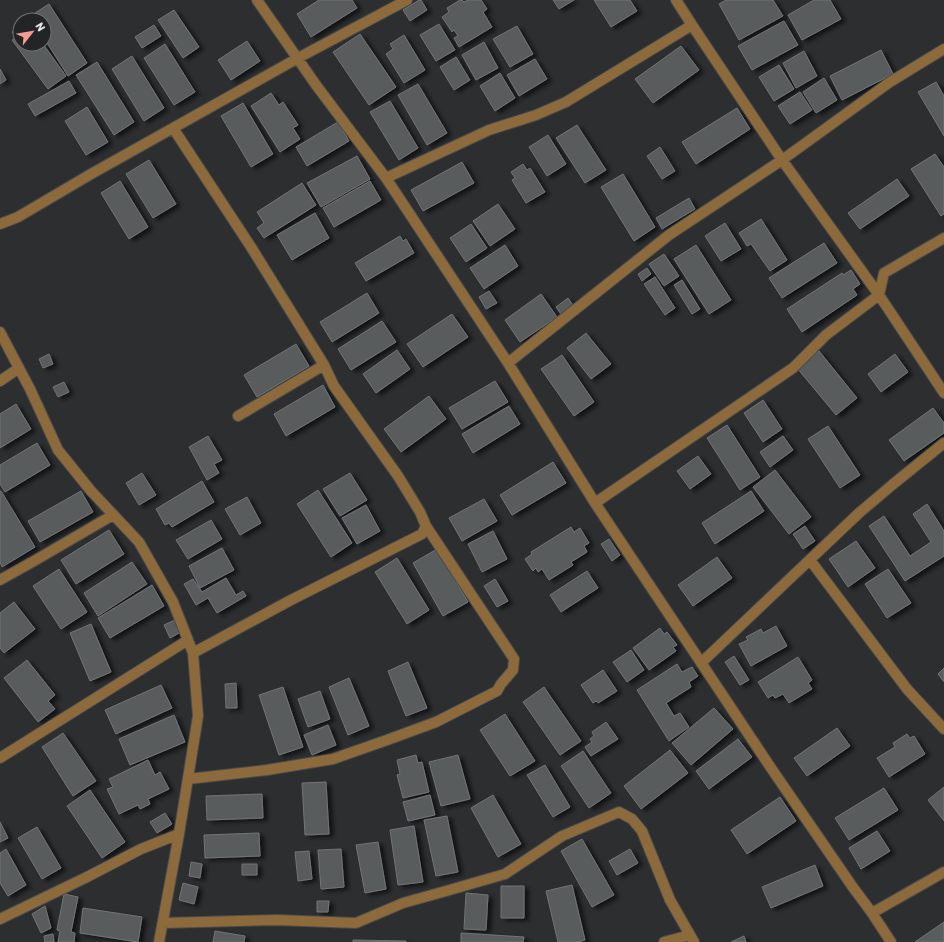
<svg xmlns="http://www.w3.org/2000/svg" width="944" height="942" font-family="Rubik,sans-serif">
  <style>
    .building { fill: #595b5d; stroke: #737477; filter: url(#shadow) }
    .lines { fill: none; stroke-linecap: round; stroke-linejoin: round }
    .minor-casing { stroke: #494b4d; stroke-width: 12 }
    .minor { stroke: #8c6a3b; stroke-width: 10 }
  </style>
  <defs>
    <filter id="shadow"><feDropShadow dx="4.5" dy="2.5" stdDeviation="2" flood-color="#0009"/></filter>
  </defs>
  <rect width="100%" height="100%" fill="#2c2e30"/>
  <!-- building -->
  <path class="building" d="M319,0H352L357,8L311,37L297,14Z
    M419,0H421L427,10L410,21L403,10Z
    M460,0H462L464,2L468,0H481L487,9L483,12L492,27L459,47L454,38L458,36L454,30L452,32L442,17L449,12L447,8Z
    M553,0H574L559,9Z
    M594,0H630L637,11L611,27Z
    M726,0H773L783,16L739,40L719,4Z
    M814,0H830L841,19L802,40L788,15Z
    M49,4L87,63L68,76L44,38V20H35L38,18L35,13Z
    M174,10L199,47L183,58L158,20Z
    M784,21L798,45L752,70L738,46Z
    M439,24L455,50L436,61L420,35Z
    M154,25L161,36L142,48L135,37Z
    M517,26L533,54L510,67L493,39Z
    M20,27V44H43L66,76L48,89L12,40L16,37L12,32Z
    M360,34L396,87L369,105L333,52Z
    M404,35L425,70L404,83L386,54L393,49L390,44Z
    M247,41L260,61L231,80L218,60Z
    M484,42L498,68L476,80L462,55Z
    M165,44L195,92L174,105L144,58Z
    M681,46L699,70L653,103L635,79Z
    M881,50L893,74L842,100L830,76Z
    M804,51L817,76L796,88L783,63Z
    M132,56L164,108L144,121L112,69Z
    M456,57L470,80L454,90L440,67Z
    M535,59L547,79L519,96L507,75Z
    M97,62L134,122L114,135L76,75Z
    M779,65L794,89L774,101L759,77Z
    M0,69L6,80L0,84Z
    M500,73L515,98L495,111L480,86Z
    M824,78L837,100L816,113L803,92Z
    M69,81L76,93L35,116L28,104Z
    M936,82L944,96V136L918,92Z
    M418,84L447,133L427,145L398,95Z
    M800,92L812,110L790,124L778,106Z
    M271,93L279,105L283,102L298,125L293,128L300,139L280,152L251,106Z
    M390,101L418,148L399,160L370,112Z
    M243,103L273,154L251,167L221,116Z
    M87,107L108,142L86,155L65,121Z
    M737,108L750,129L696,164L682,142Z
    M338,122L349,141L307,166L296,147Z
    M577,125L606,170L585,183L556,138Z
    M548,135L566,164L547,176L529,147Z
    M660,147L675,171L662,179L647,156Z
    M935,154L944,167V214L941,216L911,169Z
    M357,156L370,179L321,207L307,183Z
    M149,160L176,204L153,218L126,174Z
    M462,162L474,183L423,211L411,190Z
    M523,164L527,170L530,168L545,192L526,203L512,180L515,178L511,172Z
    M623,174L655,227L634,241L601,187Z
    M897,179L909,196L860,229L848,213Z
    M120,181L148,227L129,239L101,193Z
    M370,181L381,200L334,227L323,208Z
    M302,183L316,205L264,238L257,228L264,223L257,212Z
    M689,198L695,209L662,229L656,218Z
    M498,204L515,229L490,246L473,221Z
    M315,213L329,238L292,260L277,235Z
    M761,219L787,260L770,271L751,244L747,246L739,233Z
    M725,223L741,249L721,261L705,236Z
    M471,224L487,248L466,262L450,238Z
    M400,236L403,241L406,239L414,253L366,281L355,263Z
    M824,243L837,263L782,298L769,278Z
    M505,245L518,266L484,289L470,268Z
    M696,245L731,300L709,314L674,259Z
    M664,254L679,276L664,286L649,264Z
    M647,268L651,274L642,281L638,274Z
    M851,270L860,284L853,289L857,295L802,332L787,309L842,273L843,275Z
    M655,277L675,308L665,315L644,284Z
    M682,280L700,309L692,314L674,285Z
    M489,291L497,303L486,309L479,297Z
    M367,293L379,313L332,342L320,322Z
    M541,294L557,317L520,342L505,320Z
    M568,298L575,308L563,317L556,307Z
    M452,314L468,337L423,367L407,344Z
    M382,321L396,342L351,370L338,349Z
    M586,333L611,364L591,379L567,348Z
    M296,344L309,366L257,397L244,375Z
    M397,350L410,369L376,393L363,374Z
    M819,351L857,398L836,415L797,368Z
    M49,354L53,364L43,368L39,359Z
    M895,354L908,372L881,392L868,374Z
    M562,355L594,402L574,416L541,369Z
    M495,381L508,402L462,429L449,408Z
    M64,382L69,392L58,397L53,387Z
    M323,385L335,407L286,436L274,414Z
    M429,396L446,419L401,452L384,429Z
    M763,400L782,429L763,442L744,413Z
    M16,404L31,429L0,448V414Z
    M509,406L520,424L473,453L462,434Z
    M933,408L944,423V433L904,461L889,440Z
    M727,425L760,477L740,490L707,438Z
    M828,426L860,475L840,488L808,439Z
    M208,436L222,460L214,464L219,473L207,480L189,447Z
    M783,436L793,450L770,467L760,452Z
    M37,443L50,465L5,492L0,484V465Z
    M698,456L711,474L690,489L677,471Z
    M553,462L566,483L512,515L500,495Z
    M775,470L811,517L789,534L753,487Z
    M142,473L156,495L139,505L126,483Z
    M350,473L367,500L340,516L323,489Z
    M202,481L214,502L172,527L169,523L165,525L156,509Z
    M318,490L352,543L331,557L297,504Z
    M0,491H1L35,547L2,567L0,562Z
    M81,491L93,512L40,542L28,521Z
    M751,491L764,511L715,544L702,523Z
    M247,497L261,523L240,535L225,509Z
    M484,499L497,521L462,541L449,518Z
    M927,504L944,531V556L905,581L869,526L884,516L910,556L931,542L913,514Z
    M366,505L380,531L357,544L342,518Z
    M211,520L222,539L188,559L176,540Z
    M805,526L815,541L803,549L793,534Z
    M571,527L574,532L580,528L589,543L584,546L587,552L571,562L573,565L549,580L542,569L538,572L536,568L533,571L525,559L532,554L531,552Z
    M109,530L124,554L76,584L61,560Z
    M493,531L507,559L482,572L468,544Z
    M609,539L620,555L612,561L601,544Z
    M856,541L875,568L848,587L829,559Z
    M222,548L234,570L200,588L189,566Z
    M437,549L468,602L443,616L413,563Z
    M717,557L732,578L693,606L678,585Z
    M397,558L429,610L407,624L375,572Z
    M132,562L147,584L98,616L84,593Z
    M59,569L87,612L61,629L33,586Z
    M888,569L911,603L887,618L865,584Z
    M587,571L598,588L561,612L550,595Z
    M226,578L236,595L243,591L246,596L217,613L208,598L196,605L184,584L193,579L202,592Z
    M495,579L508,601L497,607L484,586Z
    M152,585L164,606L110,638L98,618Z
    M14,602L35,629L4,653L0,648V613Z
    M175,620L181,632L170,638L164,625Z
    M91,624L111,672L90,681L70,633Z
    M776,626L787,646L751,666L739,644L748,640L746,637L761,629L763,633Z
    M660,628L664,634L667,632L677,645L673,647L676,651L649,670L633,648Z
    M631,650L644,670L627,682L613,662Z
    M734,656L749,680L740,685L725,662Z
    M798,657L812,680L808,683L812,689L789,703L783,694L775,698L773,695L768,698L758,682Z
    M27,660L55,695L48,701L55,709L38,722L4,678Z
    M408,662L427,708L406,716L388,671Z
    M677,664L682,672L692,667L698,676L689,682L691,687L666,703L674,716L680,713L689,727L669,741L637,690Z
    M944,668V682L938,674Z
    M603,670L617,691L598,703L596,701L593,703L581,685Z
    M349,678L369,726L348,735L329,687Z
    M236,683L237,708H226L225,684Z
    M161,685L172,708L116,734L105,710Z
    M283,687L303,747L279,755L259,695Z
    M544,687L581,741L560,755L523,702Z
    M320,691L330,719L308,727L298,699Z
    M714,708L733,729L691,765L672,743Z
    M505,714L535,761L510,776L480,730Z
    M174,715L185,742L130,765L119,739Z
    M606,722L618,739L591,756L585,747L592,742L590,739L594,736L592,732Z
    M328,725L336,745L312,755L304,735Z
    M837,728L850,746L807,776L794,758Z
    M63,733L96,781L73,796L42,747Z
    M907,734L910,738L914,736L925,754L889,777L877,758L895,747L893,743Z
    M738,739L752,757L709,789L696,771Z
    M670,750L688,773L641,809L624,786Z
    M583,751L611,793L589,808L561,766Z
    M416,755L418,763L422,762L429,792L403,798L397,775L400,774L397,760Z
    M458,755L470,799L441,806L429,762Z
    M148,760L155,775L160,772L169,789L148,799L150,804L140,809L138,805L119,814L107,789L113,787L109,779Z
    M545,765L570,807L553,817L527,775Z
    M326,782L329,834L305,835L302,783Z
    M944,787V821L928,800Z
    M884,788L898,810L849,840L835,818Z
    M90,790L125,842L102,858L67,806Z
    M262,794L263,818L207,820L206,796Z
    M430,795L435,815L408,821L403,802Z
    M493,795L521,844L498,857L471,808Z
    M780,797L796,821L747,854L731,830Z
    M165,813L172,824L157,833L150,822Z
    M447,816L458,872L436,876L424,820Z
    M0,822L8,838L0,842Z
    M414,826L423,882L398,885L390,830Z
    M37,827L61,868L42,879L18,838Z
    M877,831L890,851L861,869L849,848Z
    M259,833L260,856L205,858L204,835Z
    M582,839L614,895L592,907L561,851Z
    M378,842L386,889L365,893L356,845Z
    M6,849L26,885L8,896L0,883V853Z
    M341,849L344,887L321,889L318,850Z
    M630,849L638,863L617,875L609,861Z
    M309,851L312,879L298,881L295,852Z
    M191,862L202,864L200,878L189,876Z
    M242,864H257V875H242Z
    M815,865L823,886L771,908L762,887Z
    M183,883L198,887L194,904L179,900Z
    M572,885L585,940L578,942H558L546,891Z
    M501,886H524V918H501Z
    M466,893L488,895L486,930L464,929Z
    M64,894L78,897L71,932L75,933L74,942H58L60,931L57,930Z
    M317,901H329L328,912H317Z
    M45,906L51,928L41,933L32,914Z
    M83,908L142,917L138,942L80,933Z
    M944,922V942H915Z
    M215,931L245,936L244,942H213Z
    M461,933L524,937L523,942H461Z
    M53,934L54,942H45L44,936Z
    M744,936L746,942H731Z
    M353,940L406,941V942H353Z"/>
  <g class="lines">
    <!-- minor casing -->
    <g class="minor-casing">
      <path id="minor" d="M257,0L316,85L386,178L508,363L595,503L771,768L852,886L872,913L891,942
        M676,0L692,25L782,160L879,295L944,393
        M173,128L251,247L324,365L334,386L398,476L420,512L426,526L422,534L291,600L193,653
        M386,178L489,130L536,115L566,102L692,25
        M0,224L18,217L91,174L298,58L407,0
        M0,332L30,389L58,450L91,491L139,542L173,602L193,653L198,716L179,834L159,942
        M508,363L669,235L782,160L890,82L944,49
        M0,381L19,368
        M238,416L324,365
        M595,503L793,368L826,335L879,295L884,273L944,238
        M810,560L907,689L944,729
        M0,580L34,561L113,515
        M701,663L859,513L892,485L944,443
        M0,758L188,640
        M188,779L267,770L333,759L387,740L436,722L497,691L501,684L513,670L514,659L426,526
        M872,913L944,872
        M0,919L87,877L141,849L179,834
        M163,923L277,920L356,923L403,903L446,891L505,874L562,836L607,817L619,812L632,819L642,831L670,900L694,942
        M664,942L690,935"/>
    </g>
    <!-- minor -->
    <use href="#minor" class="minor"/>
  </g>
  <!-- north arrow -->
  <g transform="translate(32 32) rotate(59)"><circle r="19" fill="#232426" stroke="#707172"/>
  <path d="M0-3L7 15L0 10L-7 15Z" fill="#f59c90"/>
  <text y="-6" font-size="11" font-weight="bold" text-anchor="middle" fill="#e3e4e5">N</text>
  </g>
</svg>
